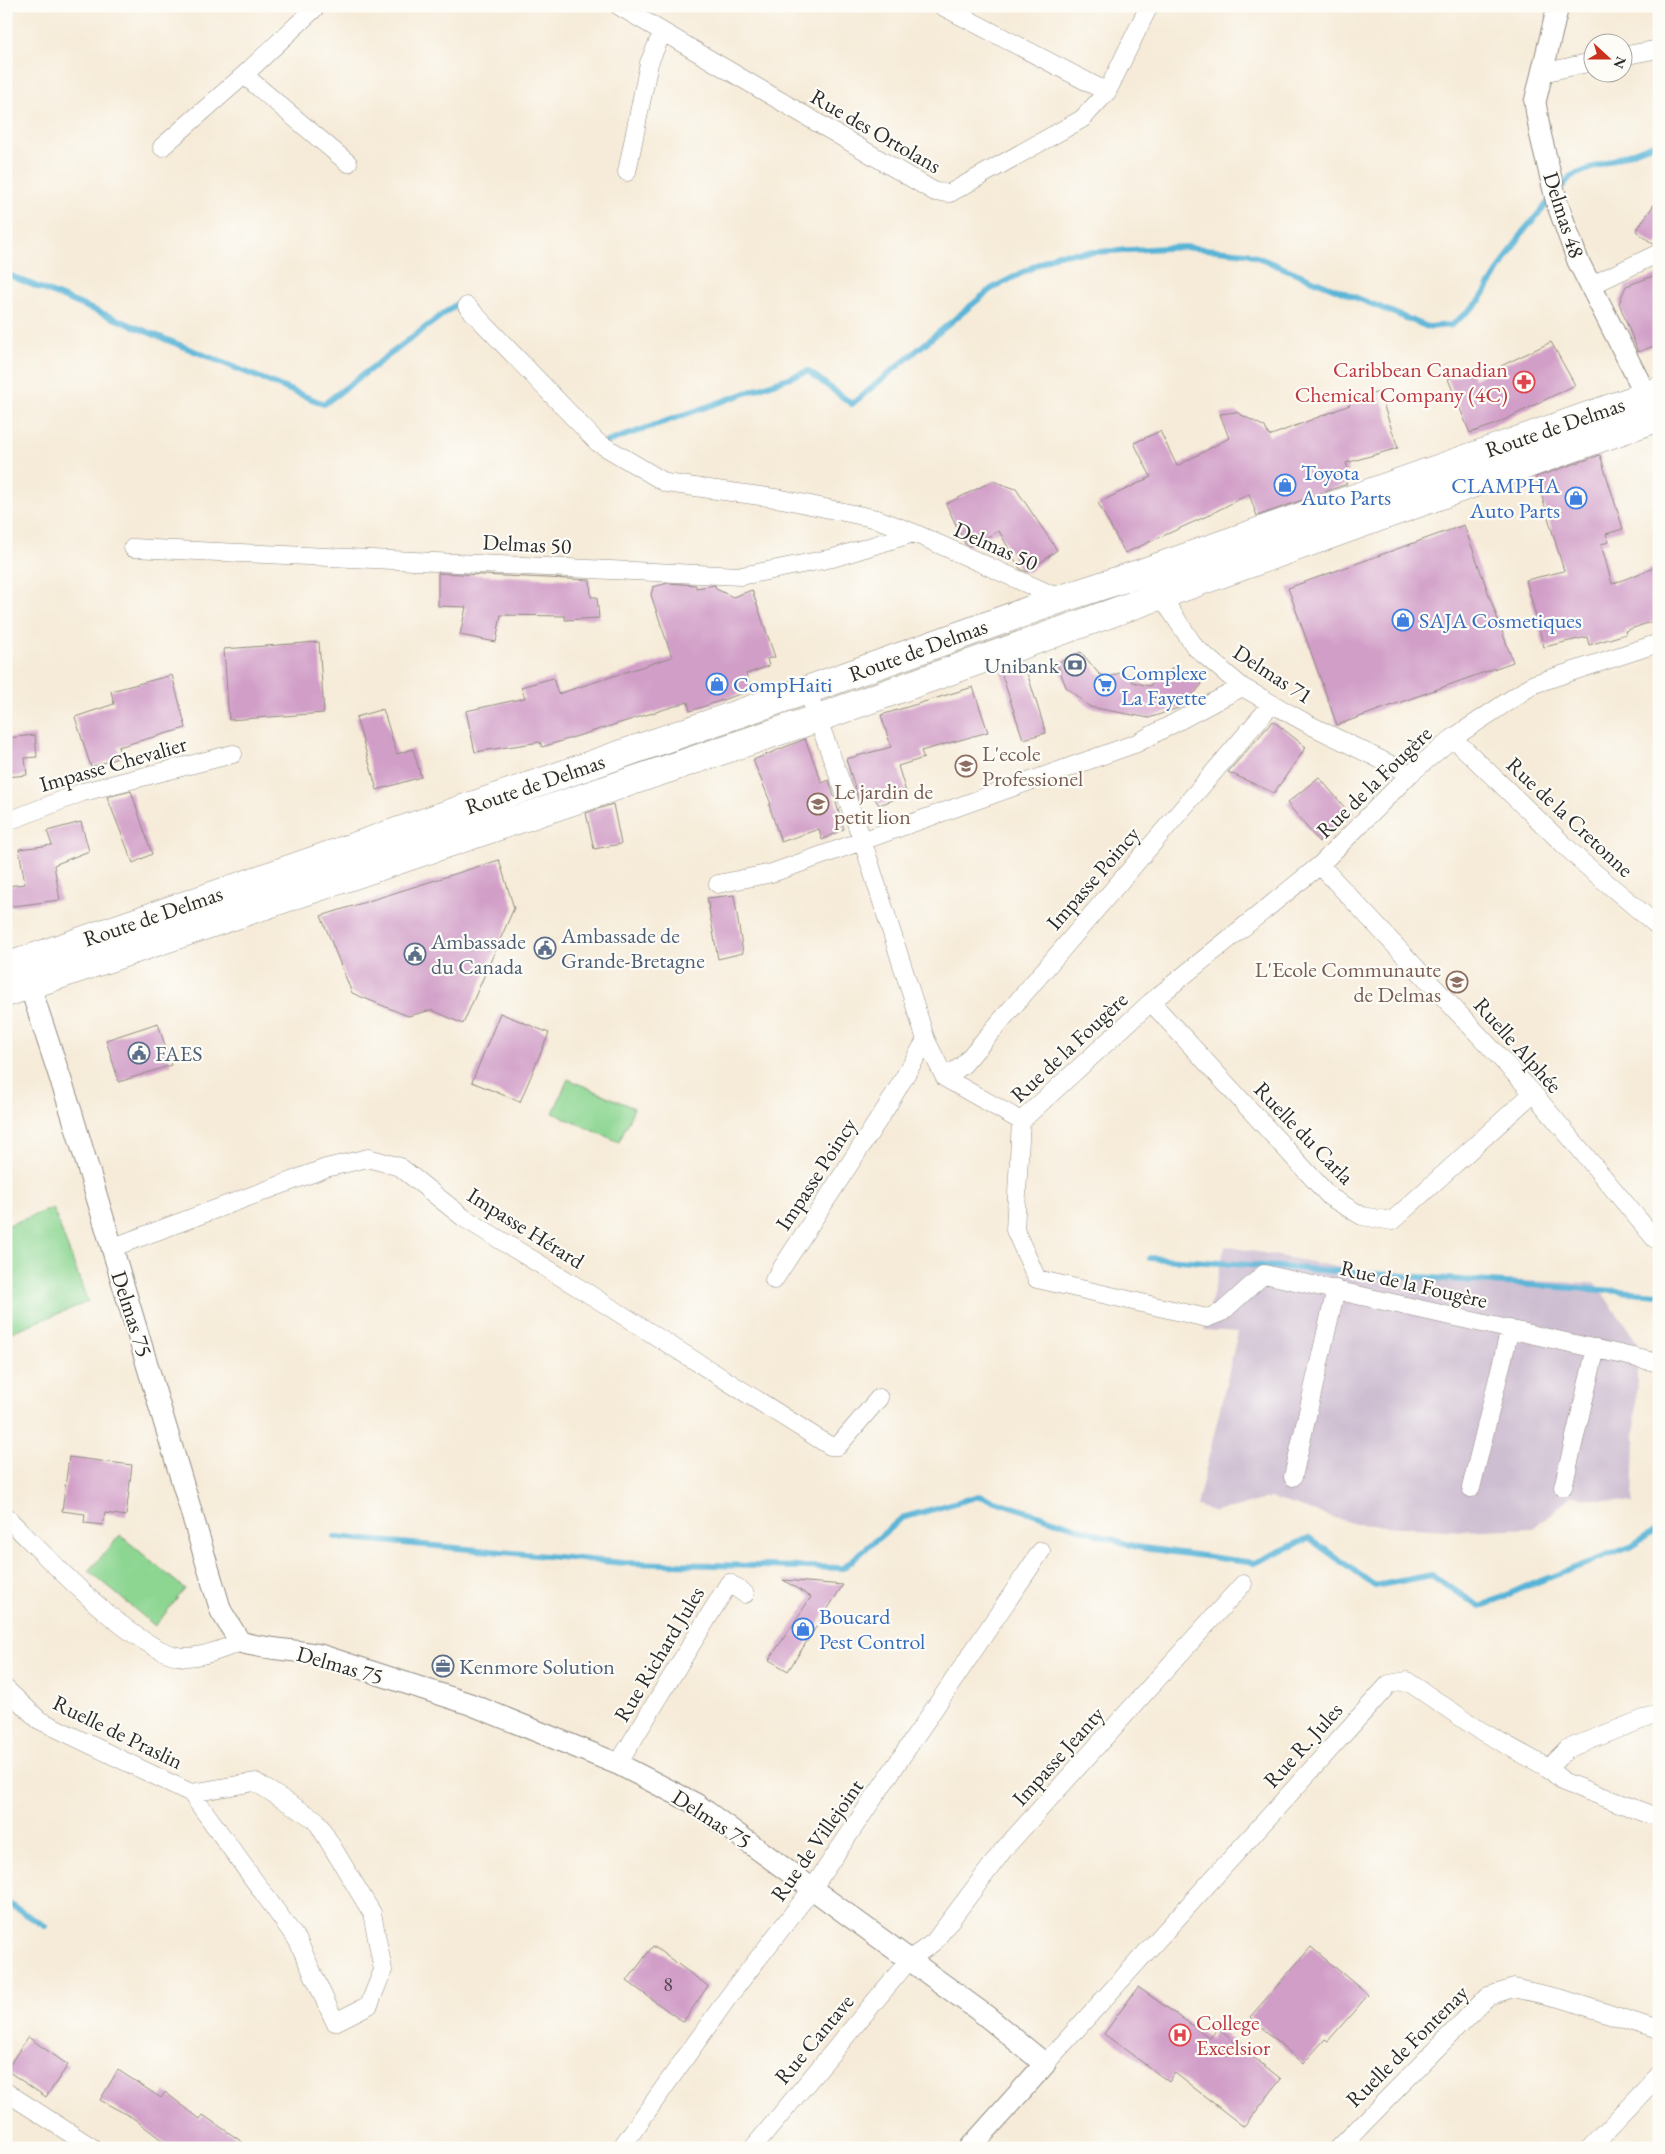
<svg xmlns="http://www.w3.org/2000/svg" width="1665" height="2154" font-family="'EB Garamond',serif">
  <style>
    .industrial { fill: #cebed1 }
    .green { fill: #8cd692; stroke: #5c805e }
    .lines { fill: none; stroke-linecap: round; stroke-linejoin: round }
    .stream { stroke: #59b4d7; stroke-width: 6 }
    .building { fill: #d19ec8 }
    .minor-casing { stroke: #908b82; stroke-width: 19 }
    .tertiary-casing { stroke: #908b82; stroke-width: 23 }
    .primary-casing { stroke: #908b82; stroke-width: 29 }
    .minor { stroke: #fff; stroke-width: 18 }
    .tertiary { stroke: #fff; stroke-width: 21 }
    .primary { stroke: #fff; stroke-width: 28 }
    .labels { text-anchor: middle; dominant-baseline: central; stroke-width: 4.5; stroke-linejoin: round; paint-order: stroke }
    .number-label { font-size: 20px; fill: #544852 }
    .street-label { font-size: 22px; fill: #2b2b2b; stroke: #fdfcf7 }
    .health-label { font-size: 22px; fill: #be3a42; stroke: #fdfcf7; text-anchor: end }
    .shop-label { font-size: 22px; fill: #366cbe; stroke: #fdfcf7; text-anchor: start }
    .service-label { font-size: 22px; fill: #4e5e75; stroke: #fdfcf7; text-anchor: start }
    .education-label { font-size: 22px; fill: #785e54; stroke: #fdfcf7; text-anchor: start }
  </style>
  <rect width="100%" height="100%" fill="#fdfcf7"/>
  <filter id="ink" filterUnits="userSpaceOnUse"><feTurbulence type="fractalNoise" baseFrequency=".02" numOctaves="2"/><feDisplacementMap in="SourceGraphic" scale="10" xChannelSelector="R" yChannelSelector="G"/><feConvolveMatrix kernelMatrix="1 2 1 2 8 2 1 2 1" color-interpolation-filters="sRGB"/></filter>
  <filter id="wash" filterUnits="userSpaceOnUse"><feTurbulence type="fractalNoise" baseFrequency=".0096" numOctaves="4" result="noise"/><feDisplacementMap in="SourceGraphic" scale="20" xChannelSelector="R" yChannelSelector="G"/><feGaussianBlur stdDeviation="1.12" result="paint"/><feColorMatrix in="noise" values="0 0 0 0 0 0 0 0 0 0 0 0 0 0 0 0 0 1.4 0 .05"/><feComposite in="paint" operator="in"/></filter>
  <g filter="url(#wash)">
    <rect width="100%" height="100%" fill="#f6ebd8"/>
    <!-- industrial -->
    <path class="industrial" d="M1225,1246L1392,1277L1595,1283L1638,1343L1633,1503L1572,1496L1533,1528L1461,1531L1355,1524L1271,1498L1215,1512L1197,1506L1238,1332L1204,1330Z"/>
    <!-- green -->
    <path class="green" d="M568,1079L634,1108L619,1142L553,1113Z
      M53,1208L88,1302L6,1334V1226Z
      M120,1535L185,1589L155,1626L89,1571Z"/>
    <g class="lines">
      <!-- stream -->
      <path class="stream" d="M1559,190L1571,176L1659,142
        M6,274L324,404L462,300L465,304
        M604,443L808,371L852,404L991,289L1058,254L1184,247L1247,253L1428,327L1452,325L1479,302L1522,233L1552,198
        M1150,1258L1659,1294
        M335,1537L624,1563L843,1568L902,1518L979,1496L1137,1547L1254,1563L1309,1538L1375,1586L1431,1575L1480,1607L1527,1586L1630,1547L1659,1528
        M6,1902L45,1926"/>
    </g>
    <g id="blocks">
      <!-- building -->
      <path class="building" d="M1659,197V243L1653,244L1636,231Z
        M1659,274V344L1638,352L1619,303L1626,286Z
        M1551,342L1575,385L1494,425L1470,433L1448,379L1471,371L1474,379Z
        M1379,392L1398,448L1346,463L1349,471L1342,474L1347,484L1257,516L1249,494L1207,516L1125,553L1098,503L1151,477L1134,443L1160,431L1177,466L1229,438L1220,414L1236,412L1265,427L1269,436L1350,405L1349,401Z
        M1600,455L1623,529L1606,534L1609,542L1601,544L1612,584L1659,566V619L1625,631L1626,634L1589,645L1587,637L1544,647L1526,580L1564,571L1536,477Z
        M993,481L1016,489L1057,550L1028,572L1020,569L999,531L969,546L965,544L946,504Z
        M1464,525L1513,662L1337,725L1288,588Z
        M438,573L590,580L591,597H597L599,618L565,620V616L501,615L496,642L460,635L466,607L438,606Z
        M668,583L696,585V588L715,585L716,589L733,597L752,590L775,657L767,659L769,666L746,674L752,690L690,711L688,702L542,747L540,742L475,752L466,711L525,698L521,687L553,678L558,694L672,657L651,595L653,587Z
        M319,642L324,713L229,720L224,649Z
        M1081,652L1099,674L1110,677L1119,673L1128,675L1133,682L1149,686L1162,678L1174,666L1202,684L1184,706L1149,718L1090,707L1066,687L1057,663Z
        M1024,663L1046,733L1023,739L1000,669Z
        M172,675L186,728L118,747L121,757L91,767L75,717L114,704L111,691Z
        M973,687L988,732L921,751L924,758L898,766L907,795L879,805L873,796L859,800L846,759L891,747L881,715Z
        M383,709L397,754L413,749L421,777L377,790L356,717Z
        M1273,721L1306,747L1274,793L1228,772Z
        M35,735L37,757L25,758L27,775L6,777V738Z
        M805,739L822,783L829,780L844,829L822,840L819,829L781,842L769,805L771,804L753,760Z
        M1319,777L1351,815L1319,842L1287,803Z
        M131,791L152,854L133,863L107,797Z
        M613,804L621,844L594,849L586,813Z
        M81,822L89,851L54,865L60,900L6,907V886L25,884L19,849L52,845L47,831Z
        M499,860L514,908L463,1024L432,1010L408,1016L352,993L321,916Z
        M734,895L743,953L718,959L707,898Z
        M500,1013L549,1033L520,1102L472,1082Z
        M158,1023L171,1065L119,1082L106,1040Z
        M69,1457L132,1465L126,1516L105,1513L103,1525L84,1523L85,1514L62,1511Z
        M783,1580L843,1585L788,1671L769,1660L811,1597Z
        M653,1946L708,1986L683,2022L627,1981Z
        M1311,1947L1368,1995L1328,2041L1325,2039L1303,2064L1250,2017Z
        M1138,1987L1210,2038L1218,2029L1281,2079L1244,2127L1175,2073L1169,2082L1104,2034Z
        M28,2037L68,2065L46,2097L6,2070Z
        M118,2070L161,2098L165,2092L200,2119L203,2115L251,2148H172L133,2118L100,2100Z"/>
    </g>
  </g>
  <g filter="url(#ink)">
    <use href="#blocks" fill-opacity="0" stroke="#908b82" stroke-width="1"/>
    <g class="lines">
      <!-- minor casing -->
      <g class="minor-casing">
        <path id="minor" d="M317,6L244,75L348,163
          M619,6L935,192L950,193L1082,119L1107,92L1149,6
          M942,6L1107,92
          M1622,56L1659,49
          M1542,73L1592,62
          M162,147L244,75
          M627,172L649,63L662,33
          M1590,286L1659,253
          M467,306L597,442L666,483L782,499L877,519L914,533
          M133,548L741,576L833,558L914,533L1061,599
          M1155,587L1195,647L1242,687L1310,725L1410,774
          M1659,643L1534,684L1453,738L1410,774L1320,865L1151,1002L1021,1121L1015,1230L1037,1279L1207,1318L1222,1312L1264,1274L1659,1363
          M807,690L862,839L926,1040L945,1078L1021,1121
          M1453,738L1582,862L1659,927
          M6,822L83,792L233,754
          M1320,865L1533,1093L1655,1239
          M718,884L772,873L1137,743L1242,687
          M1151,1002L1330,1197L1362,1216L1392,1221L1533,1093
          M945,1078L963,1065L1272,704
          M111,1248L326,1168L368,1158L400,1167L464,1218L589,1294L830,1446H838L879,1398
          M774,1280L888,1105L926,1040
          M1293,1477L1336,1289
          M1563,1487L1596,1348
          M1471,1488L1510,1329
          M6,1517C42,1551 137,1656 185,1657C203,1657 224,1649 240,1642
          M6,1689L39,1720L191,1793
          M618,1764L729,1583L745,1594
          M1548,1768L1567,1749L1659,1713
          M255,1782L316,1820L372,1913L383,1970L369,2005L335,2022L298,1941L191,1793Z
          M1045,2064L1389,1684L1407,1681L1481,1731L1548,1768L1564,1782L1659,1818
          M6,2092L93,2148
          M621,2148L729,1996L812,1889L1041,1551
          M753,2148L910,1959L934,1942L1004,1849L1243,1584
          M1339,2148L1488,1996L1514,1988L1563,1999L1659,2030
          M1590,2148L1659,2075"/>
      </g>
      <!-- tertiary casing -->
      <g class="tertiary-casing">
        <path id="tertiary" d="M1558,6L1535,102L1540,133L1557,203L1578,261L1646,395L1657,406
          M25,971L71,1111L221,1611L240,1642C267,1650 293,1649 320,1655L470,1704L618,1764L696,1804L985,2015L1045,2064L970,2148"/>
      </g>
      <!-- primary casing -->
      <g class="primary-casing">
        <path id="primary" d="M6,967L807,690L1061,599L1144,572L1659,391
          M6,993L818,718L1659,417"/>
      </g>
      <!-- minor -->
      <use href="#minor" class="minor"/>
      <!-- tertiary -->
      <use href="#tertiary" class="tertiary"/>
      <!-- primary -->
      <use href="#primary" class="primary"/>
    </g>
  </g>
  <!-- icons -->
  <defs>
    <g id="pharmacy-ring" transform="scale(1.125)"><circle r="9.5" fill="#fdfcf7" stroke="#e0444e" stroke-width="1.5"/><path d="M-2-6h4v4h4v4h-4v4h-4v-4h-4v-4h4Z" fill="#e0444e"/></g>
    <g id="shop-ring" transform="scale(1.125)"><circle r="9.5" fill="#fdfcf7" stroke="#3f7fe0" stroke-width="1.5"/><path d="M-5-2.5h2.3a2.7 3.5 0 0 1 5.4 0H5L5.5 6h-11ZM-1.5-2.5h3a1.5 2.3 0 0 0-3 0Z" fill="#3f7fe0"/></g>
    <g id="bank-ring" transform="scale(1.125)"><circle r="9.5" fill="#fdfcf7" stroke="#5c6f8a" stroke-width="1.5"/><path d="M-6-4H6V4H-6ZM0-2.3a2.3 2.3 0 1 0 0 4.6a2.3 2.3 0 1 0 0-4.6Z" fill="#5c6f8a"/></g>
    <g id="supermarket-ring" transform="scale(1.125)"><circle r="9.5" fill="#fdfcf7" stroke="#3f7fe0" stroke-width="1.5"/><path d="M-6-5.5h2.5l.6 2H6L4.5 2H-2.5L-4.4-4H-6ZM-1.5 3.2a1.3 1.3 0 1 0 .1 0ZM3 3.2a1.3 1.3 0 1 0 .1 0Z" fill="#3f7fe0"/></g>
    <g id="school-ring" transform="scale(1.125)"><circle r="9.5" fill="#fdfcf7" stroke="#8d6e63" stroke-width="1.5"/><path d="M0-5L7-2L0 1L-7-2ZM-4 1L0 2.5L4 1V4Q0 6-4 4Z" fill="#8d6e63"/></g>
    <g id="civic-ring" transform="scale(1.125)"><circle r="9.5" fill="#fdfcf7" stroke="#5c6f8a" stroke-width="1.5"/><path d="M-.6-6.5H3V-4.5H.6V-3L4-1V1h2V6H-6V1h2V-1L-.6-3ZM-1.2 2.5V6h2.4V2.5Z" fill="#5c6f8a"/></g>
    <g id="office-ring" transform="scale(1.125)"><circle r="9.5" fill="#fdfcf7" stroke="#5c6f8a" stroke-width="1.5"/><path d="M-6-3h4V-5.5h4V-3h4V5H-6ZM-1-4.5V-3h2v-1.5ZM-6 0V1H6V0Z" fill="#5c6f8a"/></g>
    <g id="hospital-ring" transform="scale(1.125)"><circle r="9.5" fill="#fdfcf7" stroke="#e0444e" stroke-width="1.5"/><path d="M-5-5h3v3.5h4V-5h3V5h-3V1.5h-4V5h-3Z" fill="#e0444e"/></g>
  </defs>
  <g fill-rule="evenodd">
    <use href="#pharmacy-ring" x="1524" y="382"/>
    <use href="#shop-ring" x="1285" y="485"/>
    <use href="#shop-ring" x="1576" y="498"/>
    <use href="#shop-ring" x="1403" y="620"/>
    <use href="#bank-ring" x="1075" y="665"/>
    <use href="#shop-ring" x="717" y="684"/>
    <use href="#supermarket-ring" x="1105" y="685"/>
    <use href="#school-ring" x="966" y="766"/>
    <use href="#school-ring" x="818" y="804"/>
    <use href="#civic-ring" x="545" y="948"/>
    <use href="#civic-ring" x="415" y="954"/>
    <use href="#school-ring" x="1457" y="982"/>
    <use href="#civic-ring" x="139" y="1053"/>
    <use href="#shop-ring" x="803" y="1629"/>
    <use href="#office-ring" x="443" y="1666"/>
    <use href="#hospital-ring" x="1180" y="2035"/>
  </g>
  <g class="labels">
    <!-- number labels -->
    <g class="number-label">
      <text x="668" y="1984">8</text>
    </g>
    <!-- street labels -->
    <g class="street-label">
      <text transform="translate(876 131) rotate(30)">Rue des Ortolans</text>
      <text transform="translate(1564 215) rotate(72)">Delmas 48</text>
      <text transform="translate(1555 427) rotate(-19)">Route de Delmas</text>
      <text transform="translate(527 544) rotate(3)">Delmas 50</text>
      <text transform="translate(996 546) rotate(24)">Delmas 50</text>
      <text transform="translate(918 650) rotate(-20)">Route de Delmas</text>
      <text transform="translate(1273 674) rotate(33)">Delmas 71</text>
      <text transform="translate(113 764) rotate(-16)">Impasse Chevalier</text>
      <text transform="translate(1374 782) rotate(-44)">Rue de la Fougère</text>
      <text transform="translate(535 784) rotate(-19)">Route de Delmas</text>
      <text transform="translate(1570 817) rotate(43)">Rue de la Cretonne</text>
      <text transform="translate(1093 878) rotate(-49)">Impasse Poincy</text>
      <text transform="translate(153 916) rotate(-19)">Route de Delmas</text>
      <text transform="translate(1518 1045) rotate(48)">Ruelle Alphée</text>
      <text transform="translate(1069 1047) rotate(-43)">Rue de la Fougère</text>
      <text transform="translate(1304 1133) rotate(46)">Ruelle du Carla</text>
      <text transform="translate(816 1174) rotate(-57)">Impasse Poincy</text>
      <text transform="translate(526 1228) rotate(32)">Impasse Hérard</text>
      <text transform="translate(1414 1284) rotate(13)">Rue de la Fougère</text>
      <text transform="translate(132 1314) rotate(72)">Delmas 75</text>
      <text transform="translate(659 1654) rotate(-59)">Rue Richard Jules</text>
      <text transform="translate(340 1665) rotate(16)">Delmas 75</text>
      <text transform="translate(118 1732) rotate(26)">Ruelle de Praslin</text>
      <text transform="translate(1303 1745) rotate(-48)">Rue R. Jules</text>
      <text transform="translate(1058 1756) rotate(-48)">Impasse Jeanty</text>
      <text transform="translate(712 1819) rotate(33)">Delmas 75</text>
      <text transform="translate(817 1840) rotate(-55)">Rue de Villejoint</text>
      <text transform="translate(814 2039) rotate(-50)">Rue Cantave</text>
      <text transform="translate(1407 2046) rotate(-45)">Ruelle de Fontenay</text>
    </g>
    <!-- health labels -->
    <g class="health-label">
      <text x="1508" y="369">Caribbean Canadian<tspan x="1508" dy="25">Chemical Company (4C)</tspan></text>
      <text x="1196" y="2022" text-anchor="start">College<tspan x="1196" dy="25">Excelsior</tspan></text>
    </g>
    <!-- shop labels -->
    <g class="shop-label">
      <text x="1301" y="472">Toyota<tspan x="1301" dy="25">Auto Parts</tspan></text>
      <text x="1560" y="485" text-anchor="end">CLAMPHA<tspan x="1560" dy="25">Auto Parts</tspan></text>
      <text x="1419" y="620">SAJA Cosmetiques</text>
      <text x="1121" y="672">Complexe<tspan x="1121" dy="25">La Fayette</tspan></text>
      <text x="733" y="684">CompHaiti</text>
      <text x="819" y="1616">Boucard<tspan x="819" dy="25">Pest Control</tspan></text>
    </g>
    <!-- service labels -->
    <g class="service-label">
      <text x="1059" y="665" text-anchor="end">Unibank</text>
      <text x="561" y="935">Ambassade de<tspan x="561" dy="25">Grande-Bretagne</tspan></text>
      <text x="431" y="941">Ambassade<tspan x="431" dy="25">du Canada</tspan></text>
      <text x="155" y="1053">FAES</text>
      <text x="459" y="1666">Kenmore Solution</text>
    </g>
    <!-- education labels -->
    <g class="education-label">
      <text x="982" y="753">L'ecole<tspan x="982" dy="25">Professionel</tspan></text>
      <text x="834" y="791">Le jardin de<tspan x="834" dy="25">petit lion</tspan></text>
      <text x="1441" y="969" text-anchor="end">L'Ecole Communaute<tspan x="1441" dy="25">de Delmas</tspan></text>
    </g>
  </g>
  <!-- margin -->
  <rect width="1665" height="2154" fill="none" stroke="#fdfcf7" stroke-width="25"/>
  <!-- north arrow -->
  <g transform="translate(1608 58) rotate(111)"><circle r="24" fill="#fdfcf7" stroke="#a9a8a5"/>
  <path d="M0-4L9 19L0 12L-9 19Z" fill="#c8321e"/>
  <text y="-8" font-size="14" font-weight="bold" text-anchor="middle" fill="#2b2b2b">N</text>
  </g>
</svg>
